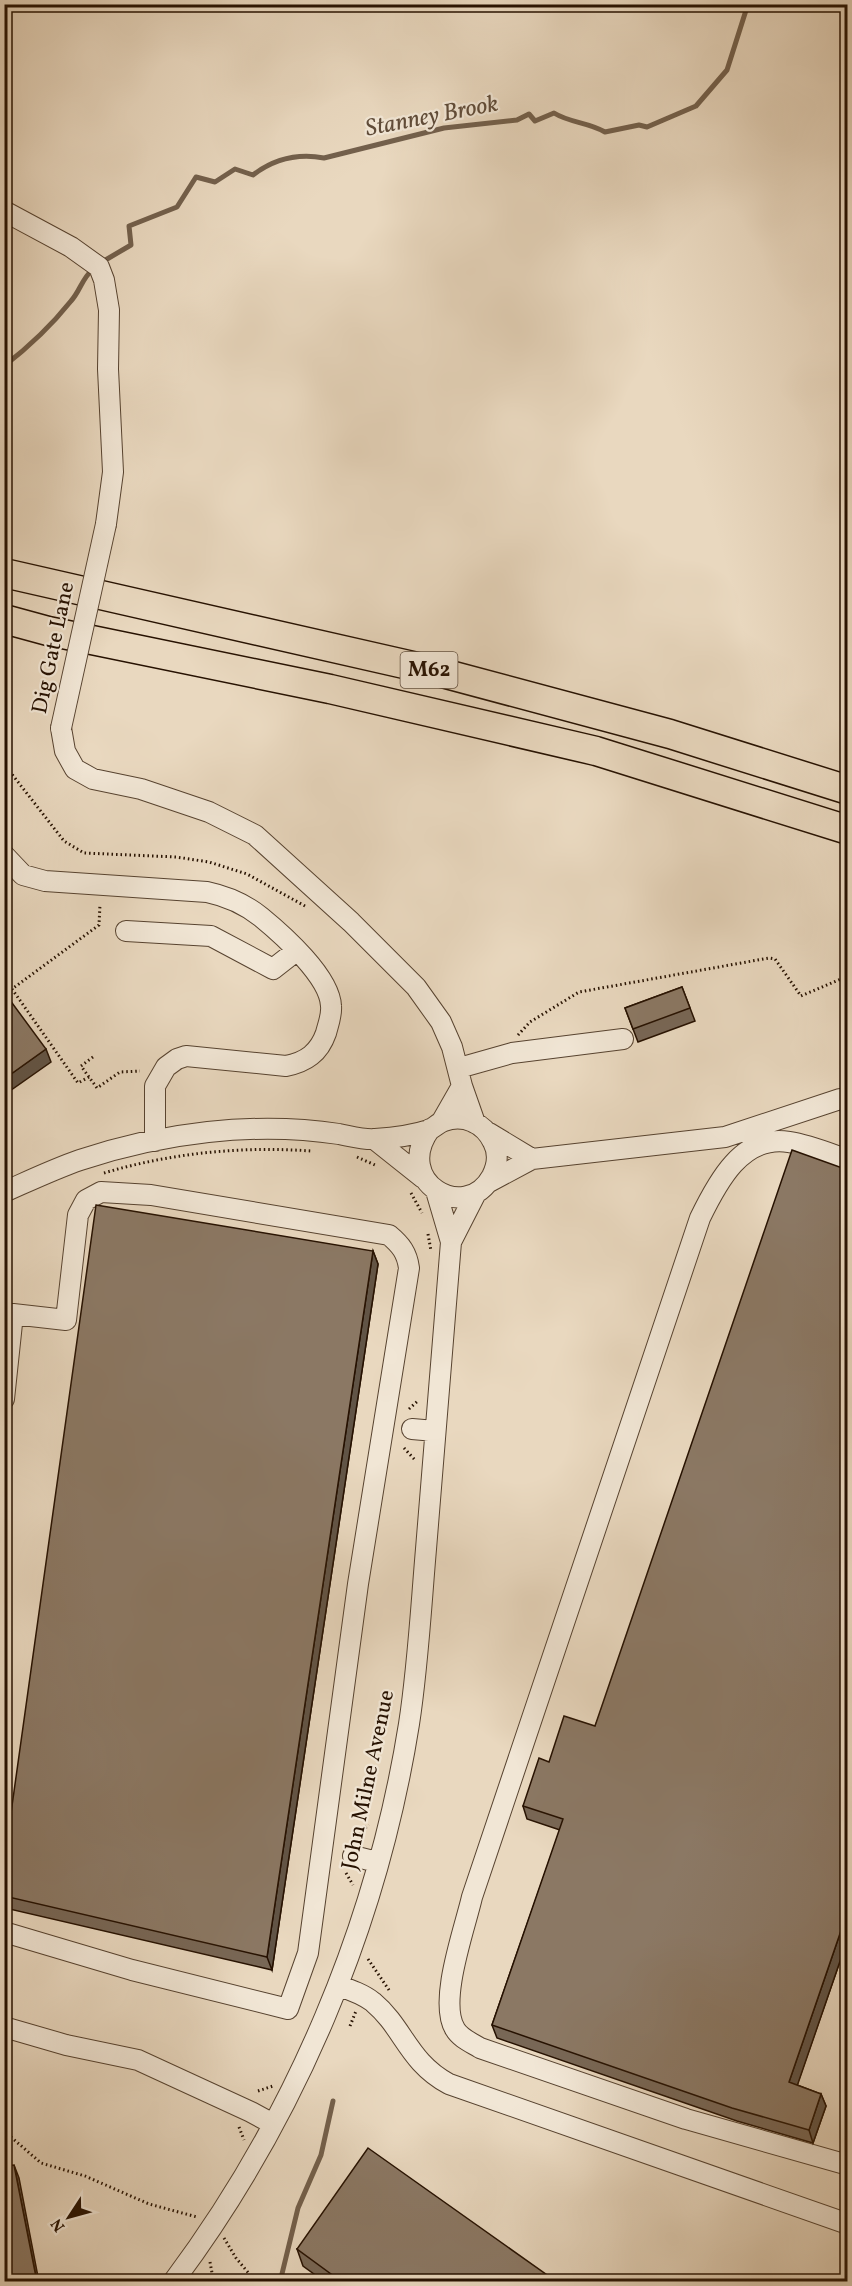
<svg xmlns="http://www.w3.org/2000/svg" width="852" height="2286" font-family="Vollkorn,serif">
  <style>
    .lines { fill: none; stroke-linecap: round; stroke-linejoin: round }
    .stream { stroke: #73604c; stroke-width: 5 }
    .minor-casing { stroke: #574330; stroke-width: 22 }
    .highway-casing { stroke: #261101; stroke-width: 31 }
    .path { stroke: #261101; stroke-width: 3; stroke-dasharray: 1.5 3; stroke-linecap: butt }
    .minor { stroke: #f1e6d5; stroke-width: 20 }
    .highway { stroke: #e9d8bf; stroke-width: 28 }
    .minor-bridge-casing { stroke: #574330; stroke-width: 22; stroke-linecap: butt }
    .minor-bridge { stroke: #f1e6d5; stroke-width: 20 }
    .wall { fill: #786756; stroke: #261101; stroke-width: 1.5 }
    .shaded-wall { fill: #615446; stroke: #261101; stroke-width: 1.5 }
    .building { fill: #8b7864; stroke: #261101; stroke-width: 1.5 }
    .labels { text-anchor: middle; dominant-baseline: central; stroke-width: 4.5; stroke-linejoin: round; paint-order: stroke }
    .shield { fill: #f1e6d5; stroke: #635141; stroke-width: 1.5 }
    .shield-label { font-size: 21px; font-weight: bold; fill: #261101 }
    .street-label { font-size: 22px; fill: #261101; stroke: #f1e6d5 }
    .water-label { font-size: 24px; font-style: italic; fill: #604c39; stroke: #f1e6d5 }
  </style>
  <rect width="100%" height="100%" fill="#e9d8bf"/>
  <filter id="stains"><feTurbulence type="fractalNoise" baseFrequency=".00333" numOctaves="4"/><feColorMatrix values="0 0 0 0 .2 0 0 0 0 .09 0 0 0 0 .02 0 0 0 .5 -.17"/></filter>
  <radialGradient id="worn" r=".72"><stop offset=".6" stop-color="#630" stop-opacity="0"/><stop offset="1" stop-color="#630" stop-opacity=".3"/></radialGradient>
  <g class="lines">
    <!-- stream -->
    <path class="stream" d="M102,262L131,245L129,226L177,207L196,177L215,182L235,169L253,175C274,159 297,153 324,158L444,128L517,120L529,114L535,121L554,113C570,123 588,122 605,132L639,125L647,127L696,106L727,70L748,4
      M4,366C30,346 51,326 71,301C80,291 82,279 92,270
      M280,2282L298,2208L321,2155L333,2101"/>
    <!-- minor casing -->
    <g class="minor-casing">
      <path id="minor" d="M4,211L71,247L99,267L104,280L109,310L108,369L113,472L106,524
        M61,728L65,751L75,769L93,779L141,789L209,812L255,835L351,922L416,987L441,1022L452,1047L462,1086
        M4,855L23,875L45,881L207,892C226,896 246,905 261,917C283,935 330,977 331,1006C332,1015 328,1025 326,1033C319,1053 306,1062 286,1066L186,1056L177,1059L166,1067L155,1086V1141
        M126,931L211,936L273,969L296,951
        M459,1068L512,1053L623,1039
        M442,1121L462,1086L475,1123
        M489,1133L532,1159
        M374,1139L423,1178
        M848,1160C828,1153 809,1145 789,1142C742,1134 717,1183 700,1218L472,1897C465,1928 438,2001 455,2029C460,2038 472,2043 480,2048L686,2119L848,2165
        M489,1182L532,1159L725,1137L840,1099L848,1101
        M4,1192C29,1181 54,1169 80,1160C161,1133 254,1121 339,1134C350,1136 364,1140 375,1139C391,1138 414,1135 429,1130C434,1128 438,1123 444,1121C464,1114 484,1123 493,1142C499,1153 497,1166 492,1176C465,1225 392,1181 430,1129
        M451,1242L476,1193
        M4,1399L13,1314L66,1320L78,1215L86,1200L101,1192L151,1195L389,1235C401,1245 407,1253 409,1268L358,1584L308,1953L288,2009L132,1970L4,1932
        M412,1429L435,1431
        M353,1856L377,1862
        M339,1986C351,1990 363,1994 373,2002C404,2028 408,2062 449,2084L848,2224
        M4,2027L66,2045L138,2060L251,2112L273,2124
        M173,2282C295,2119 377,1925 409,1724C418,1666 421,1607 426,1549C434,1446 443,1344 451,1242L436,1191"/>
    </g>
    <!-- highway casing -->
    <g class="highway-casing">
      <path id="highway" d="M4,573L435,671L670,734L848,790
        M4,619L48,631L330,689L596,751L848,830"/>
    </g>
    <!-- path -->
    <path class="path" d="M4,764L64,841L84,853L176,857L209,862L247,874L305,906
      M518,1035L530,1022L579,992L769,958L775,959L801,996L848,976
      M93,1057L81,1066L97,1088L120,1072L140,1071
      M89,1077L78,1083L12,989L99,925L100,904
      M357,1157L375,1165
      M104,1173C171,1153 242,1146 311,1151
      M411,1193L422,1213
      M428,1234L431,1251
      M409,1409L419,1400
      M404,1448L415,1460
      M358,1833L369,1825
      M346,1873L353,1885
      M368,1959L389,1990
      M350,2026L356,2011
      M258,2091L273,2086
      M239,2127L244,2140
      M4,2131L41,2163L85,2176L149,2204L197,2217
      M224,2238L236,2258L256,2282
      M210,2262L212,2273"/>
    <!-- minor -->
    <use href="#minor" class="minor"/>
    <!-- highway -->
    <use href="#highway" class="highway"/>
    <!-- minor-bridge casing -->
    <g class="minor-bridge-casing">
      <path id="minor-bridge" d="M61,728L106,524"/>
    </g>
    <!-- minor-bridge -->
    <use href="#minor-bridge" class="minor-bridge"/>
  </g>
  <!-- wall -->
  <path class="wall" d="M682,987L695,1021L638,1042L625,1008Z
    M848,1170V1938L797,2085L821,2094L826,2106L813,2143L737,2121L497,2038L492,2025L560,1830L527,1819L523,1806L549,1762L595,1726Z
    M373,1251L378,1264L272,1970L5,1908L4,1863Z
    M297,2249L557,2282H325L303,2266Z"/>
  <!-- shaded-wall -->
  <path class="shaded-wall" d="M46,1049L51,1062L4,1095V1079Z
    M373,1251L378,1264L272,1970L267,1957Z
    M845,1919L848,1926V1938L794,2095L789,2082Z
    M821,2094L826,2106L813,2143L809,2130Z
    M14,2165L19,2178L39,2282H37Z"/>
  <!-- building -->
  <path class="building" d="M682,987L690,1008L633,1029L625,1008Z
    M4,992L46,1049L4,1079Z
    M792,1150L848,1170V1920L845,1919L789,2082L821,2094L809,2130L732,2108L492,2025L563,1819L523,1806L539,1758L549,1762L564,1716L595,1726Z
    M96,1205L373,1251L267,1957L4,1896V1863Z
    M368,2148L557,2282H342L297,2249Z
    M14,2165L37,2282H4V2166Z"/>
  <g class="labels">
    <!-- shield labels -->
    <rect class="shield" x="400.5" y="652" width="57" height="36" rx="4.5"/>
    <g class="shield-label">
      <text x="429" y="670">M62</text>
    </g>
    <!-- street labels -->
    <g class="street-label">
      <text transform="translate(54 648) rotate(-78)">Dig Gate Lane</text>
      <text transform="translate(369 1780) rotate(-78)">John Milne Avenue</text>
    </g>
    <!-- water labels -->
    <g class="water-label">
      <text transform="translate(432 117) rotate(-11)">Stanney Brook</text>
    </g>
  </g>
  <!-- margin -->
  <rect width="852" height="2286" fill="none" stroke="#e9d8bf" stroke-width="24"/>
  <rect x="6" y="6" width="840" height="2274" fill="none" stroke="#261101" stroke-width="3"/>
  <rect x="12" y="12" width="828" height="2262" fill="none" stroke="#261101" stroke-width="1.5"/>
  <!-- north arrow -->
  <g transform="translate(69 2217) rotate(234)" stroke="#f1e6d5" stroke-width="4.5" paint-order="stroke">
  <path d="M0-4.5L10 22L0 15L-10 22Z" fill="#261101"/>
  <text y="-9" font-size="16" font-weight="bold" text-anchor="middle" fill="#261101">N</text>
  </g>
  <rect width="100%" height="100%" filter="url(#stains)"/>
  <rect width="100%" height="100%" fill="url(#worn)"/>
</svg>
